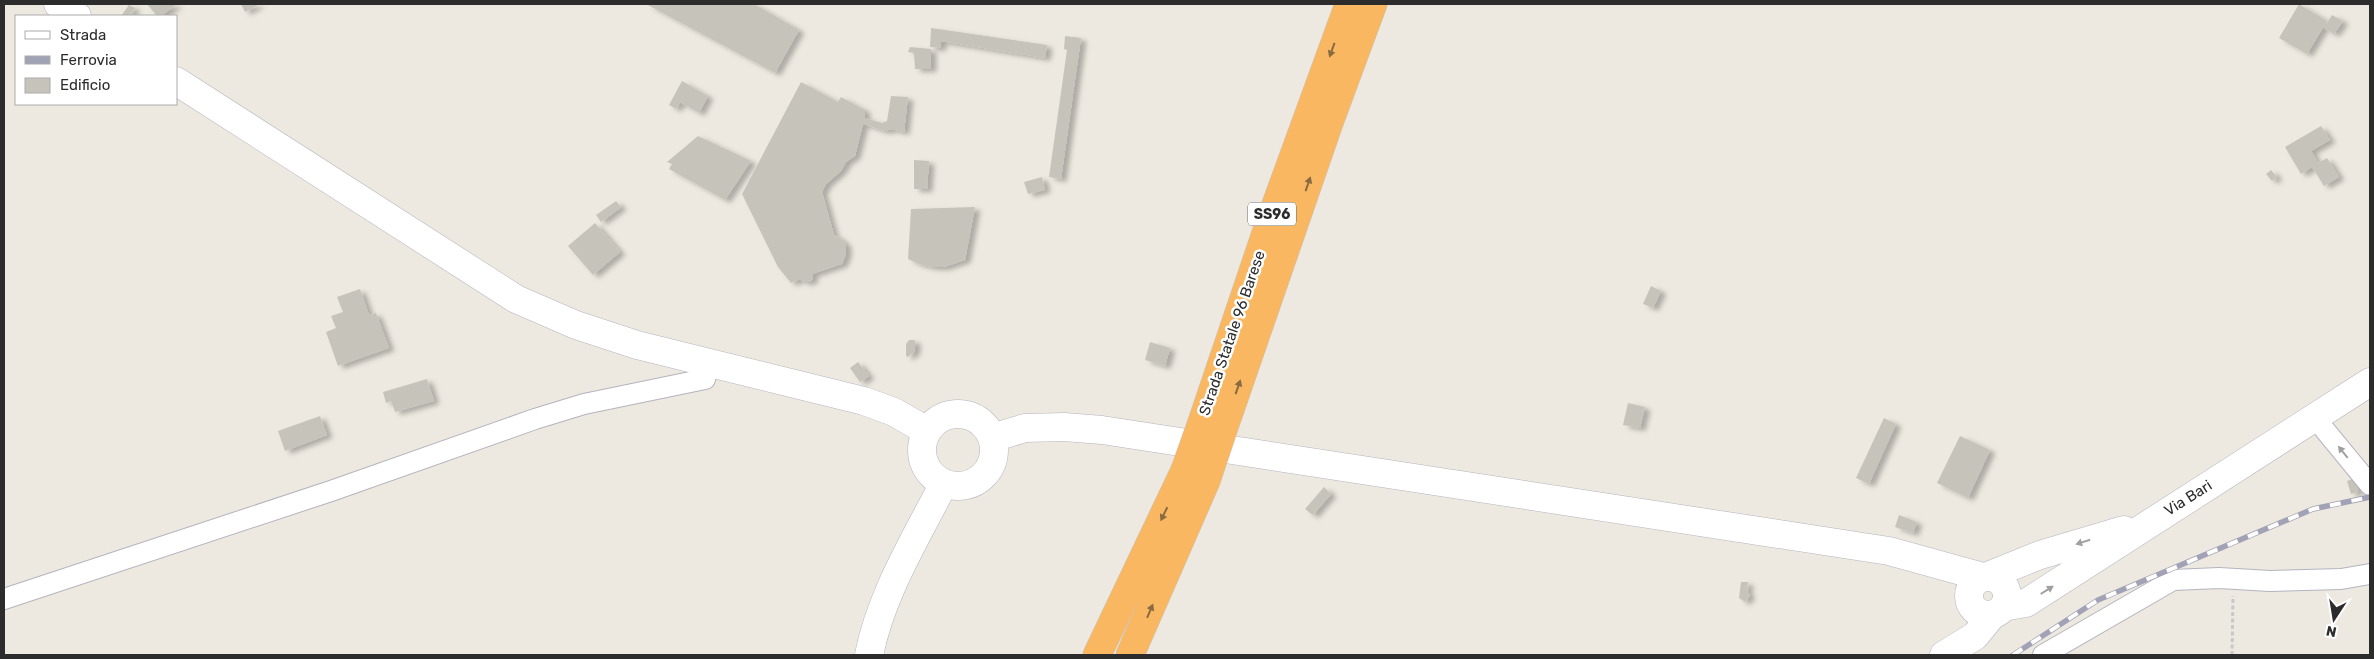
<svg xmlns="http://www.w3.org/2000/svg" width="2374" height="659" font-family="Rubik,sans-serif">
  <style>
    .building { fill: #c6c3bb; filter: url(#shadow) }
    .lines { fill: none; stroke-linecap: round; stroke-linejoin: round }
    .street-casing { stroke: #b3b4bf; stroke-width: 22 }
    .secondary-casing { stroke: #b3b4bf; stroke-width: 29 }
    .highway-casing { stroke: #c8c8c8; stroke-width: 29 }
    .path { stroke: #c8c8c8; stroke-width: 3; stroke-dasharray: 4 2.5; stroke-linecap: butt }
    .street { stroke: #fff; stroke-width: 20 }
    .secondary { stroke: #fff; stroke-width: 28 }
    .highway { stroke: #f8b760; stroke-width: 28 }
    .rail-casing { stroke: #a2a2b6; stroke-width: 5.5 }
    .rail { stroke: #fff; stroke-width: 4; stroke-dasharray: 11; stroke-linecap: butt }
    .highway-bridge-casing { stroke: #c8c8c8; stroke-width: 29; stroke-linecap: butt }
    .highway-bridge { stroke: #f8b760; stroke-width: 28 }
    .oneway { fill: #886b43 }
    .oneway2 { fill: #a0a0a0 }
    .labels { text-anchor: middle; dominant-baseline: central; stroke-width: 5; stroke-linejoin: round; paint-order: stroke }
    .shield { fill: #fff; stroke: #6b6b6b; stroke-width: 1 }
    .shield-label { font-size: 14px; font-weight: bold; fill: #2c2c2c }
    .street-label { font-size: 15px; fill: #2c2c2c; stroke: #fff }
  </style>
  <defs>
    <filter id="shadow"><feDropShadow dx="5.5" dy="3" stdDeviation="2.5" flood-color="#0004"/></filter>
  </defs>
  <rect width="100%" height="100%" fill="#ede9e0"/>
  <!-- building -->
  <path class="building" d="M147,4H177L161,16H157Z
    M241,4H260L245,12Z
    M646,4H754L799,30L775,73Z
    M2299,4L2327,21L2307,54L2279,38Z
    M129,5L135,8L131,14L135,16H121Z
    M2332,15L2343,21L2334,34L2324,28Z
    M931,28L1047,45L1045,58L941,41V48L930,47Z
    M1065,36L1081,38L1061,179L1049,177L1067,50L1064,49Z
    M910,47L931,49V69H915L914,53L908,52Z
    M682,81L708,96L699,113L680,102L676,109L669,105Z
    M801,82L838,102L841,97L865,110V118L882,123L887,121L891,96L908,97L904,132L891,129L885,131L863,124L855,156L846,162L841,171L826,184L822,192L834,235L839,237L846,244V254L842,264L812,274L813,279L809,282H804L800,279L791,283L778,267L742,194Z
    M2321,126L2330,140L2311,151L2318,163L2327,158L2339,177L2324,186L2312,167L2301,174L2285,147Z
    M698,136L751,161L725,200L669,169L672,164L667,162Z
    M914,160L929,161L927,189H914Z
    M2271,170L2277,177L2272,181L2266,174Z
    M1042,177L1045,190L1028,194L1024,182Z
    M616,201L621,207L601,222L596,215Z
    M975,207L965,260L944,267H933L919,264L908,259L911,209Z
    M595,223L620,252L593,275L568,246Z
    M1651,286L1661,291L1653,308L1643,304Z
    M360,289L369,315L376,313L389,348L338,366L326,332L336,328L331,316L343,312L337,297Z
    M909,340H915V351L908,357L906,356V344Z
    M1150,342L1170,348L1165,366L1145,360Z
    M858,362L869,376L860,382L850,368Z
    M427,379L434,401L395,412L391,401L386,403L383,392Z
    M1628,403L1645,407L1640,428L1623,425Z
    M320,416L327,435L285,451L278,431Z
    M1884,418L1896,424L1869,484L1856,478Z
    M1960,436L1990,450L1968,498L1937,483Z
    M2355,478L2358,492L2351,494L2347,481Z
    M1324,487L1331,494L1313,515L1305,509Z
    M1899,515L1917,522L1913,533L1895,527Z
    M1741,582H1748L1747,592L1750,595L1745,602L1739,598Z"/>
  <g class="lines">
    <!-- street casing -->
    <g class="street-casing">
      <path id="street" d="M2315,418L2370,485
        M4,599L331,491L535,419L584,404L705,379L710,361
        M2043,655L2173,580L2219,578L2270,581L2341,579L2370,574"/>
    </g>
    <!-- secondary casing -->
    <g class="secondary-casing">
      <path id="secondary" d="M58,4L77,16
        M176,81L516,299L576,325L637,345L864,401L894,412L927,431
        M922 450a36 36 0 1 1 72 0a36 36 0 1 1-72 0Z
        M992,438L1025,428L1064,427L1102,430L1889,551L1983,577
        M1988,576L2040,555L2124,530
        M1969 596a19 19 0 1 1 38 0a19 19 0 1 1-38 0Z
        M2003,607L2026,603L2370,382
        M869,655C881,594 916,538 944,483
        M1944,655L1975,636L1993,614"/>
    </g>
    <!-- highway casing -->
    <g class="highway-casing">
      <path id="highway" d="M1201,425L1271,218L1349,4
        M1222,433L1329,123L1373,4
        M1097,655L1185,470
        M1130,655L1206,481"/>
    </g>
    <!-- path -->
    <path class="path" d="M2232,655L2233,596"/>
    <!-- street -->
    <use href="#street" class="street"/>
    <!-- secondary -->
    <use href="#secondary" class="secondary"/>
    <!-- highway -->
    <use href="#highway" class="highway"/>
    <!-- rail casing -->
    <g class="rail-casing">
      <path id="rail" d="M2013,655L2098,600L2313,509L2370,497"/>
    </g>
    <!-- rail -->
    <use href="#rail" class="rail"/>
    <!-- highway-bridge casing -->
    <g class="highway-bridge-casing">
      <path id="highway-bridge" d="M1185,470L1201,425
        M1206,481L1222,433"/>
    </g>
    <!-- highway-bridge -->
    <use href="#highway-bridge" class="highway-bridge"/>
  </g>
  <!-- one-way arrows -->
  <defs><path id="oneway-solid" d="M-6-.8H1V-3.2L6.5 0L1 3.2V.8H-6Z" transform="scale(1.25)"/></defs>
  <g class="oneway">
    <use href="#oneway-solid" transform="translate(1332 50) rotate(110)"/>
    <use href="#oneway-solid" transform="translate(1308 184) rotate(-71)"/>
    <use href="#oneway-solid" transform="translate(1238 387) rotate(-71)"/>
    <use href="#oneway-solid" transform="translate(1164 514) rotate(116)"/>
    <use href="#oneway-solid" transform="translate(1150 611) rotate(-67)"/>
  </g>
  <g class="oneway2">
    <use href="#oneway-solid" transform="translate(2343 452) rotate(-129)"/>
    <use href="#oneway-solid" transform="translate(2083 542) rotate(163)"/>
    <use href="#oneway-solid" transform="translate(2047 590) rotate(-32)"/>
  </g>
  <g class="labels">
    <!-- shield labels -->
    <rect class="shield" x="1248" y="202.5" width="48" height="23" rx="4"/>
    <g class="shield-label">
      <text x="1272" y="214">SS96</text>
    </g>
    <!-- street labels -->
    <g class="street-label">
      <text transform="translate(1232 333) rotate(-71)">Strada Statale 96 Barese</text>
      <text transform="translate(2188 498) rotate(-32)">Via Bari</text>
    </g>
  </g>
  <!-- border -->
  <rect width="2374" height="659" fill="none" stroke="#2c2c2c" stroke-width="10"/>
  <!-- legend -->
  <rect x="15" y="15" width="162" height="90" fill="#ffffff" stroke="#ababab"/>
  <rect x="25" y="31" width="25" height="8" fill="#ffffff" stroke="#ababab"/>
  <text x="60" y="40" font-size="15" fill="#2c2c2c">Strada</text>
  <rect x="25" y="56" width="25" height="8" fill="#a2a2b6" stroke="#ababab"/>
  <text x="60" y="65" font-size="15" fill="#2c2c2c">Ferrovia</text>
  <rect x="25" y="78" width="25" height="15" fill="#c6c3bb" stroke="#ababab"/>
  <text x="60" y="90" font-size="15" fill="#2c2c2c">Edificio</text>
  <!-- north arrow -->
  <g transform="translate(2334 619) rotate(192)" stroke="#ffffff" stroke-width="4" paint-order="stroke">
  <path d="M0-4L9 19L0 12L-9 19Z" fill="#2c2c2c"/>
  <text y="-8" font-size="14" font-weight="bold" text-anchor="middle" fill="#2c2c2c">N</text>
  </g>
</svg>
